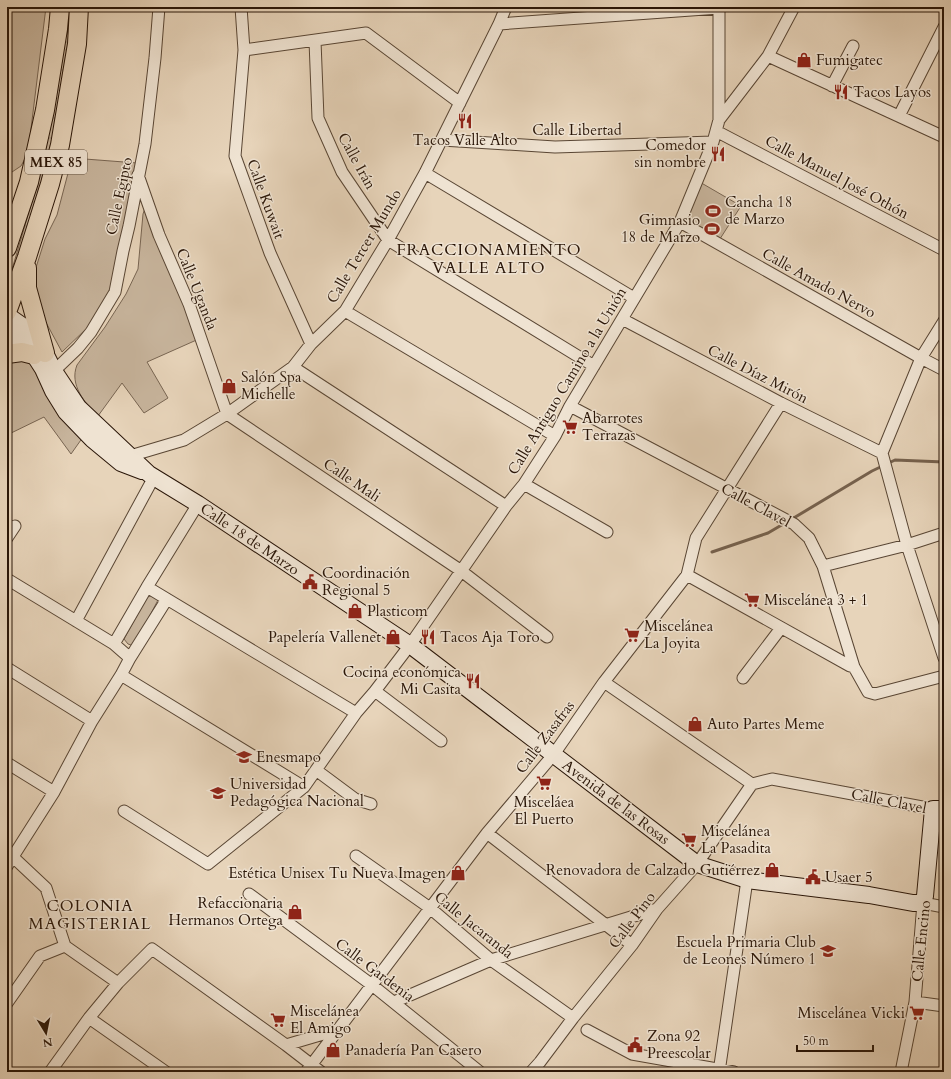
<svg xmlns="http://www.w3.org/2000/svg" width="951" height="1079" font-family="Cardo,serif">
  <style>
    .green { fill: #c7b49c; stroke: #786552 }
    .garden { fill: url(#garden-dots); stroke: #786552 }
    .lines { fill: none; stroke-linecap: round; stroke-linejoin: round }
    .stream { stroke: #75614e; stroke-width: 3 }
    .street-casing { stroke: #594634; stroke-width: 13 }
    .secondary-casing { stroke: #2a1608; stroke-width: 18 }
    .primary-casing { stroke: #2a1608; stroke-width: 20 }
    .street { stroke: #efe3d2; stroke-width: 11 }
    .secondary { stroke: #efe3d2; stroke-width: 16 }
    .primary { stroke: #e7d4ba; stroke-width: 18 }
    .labels { text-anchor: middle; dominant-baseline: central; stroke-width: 3; stroke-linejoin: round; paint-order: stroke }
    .shield { fill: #efe3d2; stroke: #655445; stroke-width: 1 }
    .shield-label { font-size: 14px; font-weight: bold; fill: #2a1608 }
    .poi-label { font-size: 15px; fill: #2a1608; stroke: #efe3d2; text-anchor: start }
    .street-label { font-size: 15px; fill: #2a1608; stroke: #efe3d2 }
    .neighbourhood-label { font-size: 16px; letter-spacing: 1px; fill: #2a1608; stroke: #efe3d2 }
  </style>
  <defs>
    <pattern id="garden-dots" width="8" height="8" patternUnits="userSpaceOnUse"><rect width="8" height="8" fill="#c7b49c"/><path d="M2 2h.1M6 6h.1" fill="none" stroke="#ab9a85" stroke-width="1.8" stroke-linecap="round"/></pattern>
  </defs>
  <rect width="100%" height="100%" fill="#e7d4ba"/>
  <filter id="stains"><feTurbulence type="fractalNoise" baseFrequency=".005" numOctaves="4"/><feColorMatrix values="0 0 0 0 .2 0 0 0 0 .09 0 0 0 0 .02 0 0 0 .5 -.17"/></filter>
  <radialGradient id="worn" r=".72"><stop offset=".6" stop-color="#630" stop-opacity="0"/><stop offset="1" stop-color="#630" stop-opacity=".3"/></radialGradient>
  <!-- green -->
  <path class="green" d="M7,7H46L28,153L21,166L9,174H7Z
    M72,158L137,163L110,304L86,329L62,352L43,317L33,277L45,239L57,215Z
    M698,181L741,206L718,242L681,222Z
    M147,202L201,338L147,362L168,398L144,413L122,383L98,416C85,403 69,385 77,365L105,327L126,294L138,269L143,214Z
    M31,359L83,437L71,454L44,417L7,435V362Z
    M151,596L157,598L158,600L134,646L128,644L124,639L147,597Z"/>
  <!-- garden -->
  <path class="garden" d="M65,7H72L64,78L53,145L27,241L7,285V282L13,266L35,191Z"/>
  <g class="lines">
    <!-- stream -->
    <path class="stream" d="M792,519L872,471L895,460L944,462
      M712,552L768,533L785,523"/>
    <!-- street casing -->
    <g class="street-casing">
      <path id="street" d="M241,7L244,50L235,156L270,253L311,344
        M499,24L719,8
        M315,41L318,118L342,172L388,240L594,366
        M244,50L366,33L460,103
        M768,56L944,137
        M832,86L853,46
        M899,116L944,27
        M719,120V7
        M716,131L944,250
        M442,140L555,147L713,142
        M425,173L634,298
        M138,175L159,235L189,304L227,414L460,570L547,637
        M680,222L921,358L944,370
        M345,311L555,436
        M622,319L781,403L882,453
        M293,367L506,506
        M54,371L78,348L91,332L115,292L123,251L129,226L145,144L155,58L159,7
        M570,406L794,524L809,538L823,566L854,667L868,692L875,694L944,676
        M882,453L907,545L944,658
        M882,453L921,358L944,321
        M127,459L130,456L184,440L227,414L293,367L311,344L345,311L388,240L425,173L499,24L506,7
        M524,484L607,532
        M7,538L15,526
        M823,566L907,545L944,533
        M687,575L850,666L854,667
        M7,579L114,644L130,658
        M147,587L356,713
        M76,621L154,477
        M114,644L147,587L198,504
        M7,668L92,721
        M121,675L304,787
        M743,678L781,628
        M604,682L752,784L772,779L933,809
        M375,691L441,741
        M7,763L54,792
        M316,770L355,799L371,804
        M124,811L208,864L304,787L356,713L375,691L410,645L506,506L524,484L555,436L570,406L680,222L713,142L719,120L768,56L794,7
        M487,833L632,945
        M7,853L13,857L46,888L65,946
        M356,856L430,908L491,960L573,1018
        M7,866L54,792L92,721L121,675L130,658L167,599
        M249,894L372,985L480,1072
        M65,946L118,983
        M394,1002L491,960L657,909
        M915,1002L944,1006
        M7,1003L40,956L65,946
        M89,1018L166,1072
        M587,1030L632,1054L734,1072
        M286,1045L337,1030
        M50,1072L89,1018L118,983L152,949L286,1045L321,1072
        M306,1072L487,833L554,754L604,682L687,575L696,538L781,403
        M531,1072L540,1062L573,1018L632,945L657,909L697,864L752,784
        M719,1072L747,880
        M901,1072L915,1002L923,903L944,907"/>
    </g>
    <!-- secondary casing -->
    <g class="secondary-casing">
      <path id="secondary" d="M7,315L27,329L45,353L54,371L78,407L149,474L198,504L410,645L697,864L747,880L869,895L913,903H923L925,896L933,809H944
        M7,332L14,337L34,355L43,369L53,391L66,412L92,439L121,463L142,471"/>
    </g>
    <!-- primary casing -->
    <g class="primary-casing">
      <path id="primary" d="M7,248L29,182L45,110L58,29L60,7
        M27,268V288L45,353
        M7,312L27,257L50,184L60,145L77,44L79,7
        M7,354L22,352L34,355"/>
    </g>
    <!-- street -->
    <use href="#street" class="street"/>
    <!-- secondary -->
    <use href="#secondary" class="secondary"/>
    <!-- primary -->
    <use href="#primary" class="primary"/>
  </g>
  <!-- icons -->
  <defs>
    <g id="shop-bare" transform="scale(1.2)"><path d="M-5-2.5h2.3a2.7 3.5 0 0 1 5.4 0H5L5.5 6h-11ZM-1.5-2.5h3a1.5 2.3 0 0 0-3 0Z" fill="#8f2418" stroke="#efe3d2" stroke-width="2.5" paint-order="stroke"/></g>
    <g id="restaurant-bare" transform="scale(1.2)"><path d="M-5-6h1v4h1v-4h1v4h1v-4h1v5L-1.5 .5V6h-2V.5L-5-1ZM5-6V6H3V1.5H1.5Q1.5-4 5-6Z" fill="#8f2418" stroke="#efe3d2" stroke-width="2.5" paint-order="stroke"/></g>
    <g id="stadium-bare" transform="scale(1.2)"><path d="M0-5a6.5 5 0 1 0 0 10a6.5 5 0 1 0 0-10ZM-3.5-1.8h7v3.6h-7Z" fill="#8f2418" stroke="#efe3d2" stroke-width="2.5" paint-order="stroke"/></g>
    <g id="supermarket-bare" transform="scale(1.2)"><path d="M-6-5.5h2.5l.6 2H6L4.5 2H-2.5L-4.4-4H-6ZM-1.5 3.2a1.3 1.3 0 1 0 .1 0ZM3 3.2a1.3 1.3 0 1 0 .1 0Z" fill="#8f2418" stroke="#efe3d2" stroke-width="2.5" paint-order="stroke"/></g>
    <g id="civic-bare" transform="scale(1.2)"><path d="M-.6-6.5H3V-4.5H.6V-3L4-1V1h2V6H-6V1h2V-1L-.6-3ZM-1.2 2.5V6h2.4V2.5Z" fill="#8f2418" stroke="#efe3d2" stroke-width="2.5" paint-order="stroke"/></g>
    <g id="university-bare" transform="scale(1.2)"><path d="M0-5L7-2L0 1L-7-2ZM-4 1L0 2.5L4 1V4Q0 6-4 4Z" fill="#8f2418" stroke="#efe3d2" stroke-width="2.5" paint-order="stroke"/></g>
    <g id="school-bare" transform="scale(1.2)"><path d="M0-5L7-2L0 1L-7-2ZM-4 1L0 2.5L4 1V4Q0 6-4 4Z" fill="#8f2418" stroke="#efe3d2" stroke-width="2.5" paint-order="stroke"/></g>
  </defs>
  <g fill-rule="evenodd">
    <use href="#shop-bare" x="804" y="60"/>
    <use href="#restaurant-bare" x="841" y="92"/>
    <use href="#restaurant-bare" x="465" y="121"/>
    <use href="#restaurant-bare" x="718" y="154"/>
    <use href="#stadium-bare" x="713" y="211"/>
    <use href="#stadium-bare" x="712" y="229"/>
    <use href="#shop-bare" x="229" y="386"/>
    <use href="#supermarket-bare" x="570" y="427"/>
    <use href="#civic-bare" x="310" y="582"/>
    <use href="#supermarket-bare" x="752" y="600"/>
    <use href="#shop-bare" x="355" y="611"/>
    <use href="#supermarket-bare" x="632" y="635"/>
    <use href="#shop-bare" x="393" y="637"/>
    <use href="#restaurant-bare" x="428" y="637"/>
    <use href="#restaurant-bare" x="473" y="681"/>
    <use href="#shop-bare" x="695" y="724"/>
    <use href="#university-bare" x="244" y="757"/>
    <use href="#supermarket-bare" x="544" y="783"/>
    <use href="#university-bare" x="218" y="793"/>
    <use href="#supermarket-bare" x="689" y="840"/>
    <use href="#shop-bare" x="772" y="870"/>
    <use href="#shop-bare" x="458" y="873"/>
    <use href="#civic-bare" x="813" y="877"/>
    <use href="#shop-bare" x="295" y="912"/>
    <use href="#school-bare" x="828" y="951"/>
    <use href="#supermarket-bare" x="917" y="1013"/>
    <use href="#supermarket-bare" x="278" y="1020"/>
    <use href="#civic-bare" x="635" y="1045"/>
    <use href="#shop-bare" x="333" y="1050"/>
  </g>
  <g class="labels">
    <!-- shield labels -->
    <rect class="shield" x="25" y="150" width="62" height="24" rx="3"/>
    <g class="shield-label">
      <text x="56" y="162">MEX 85</text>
    </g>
    <!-- poi labels -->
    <g class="poi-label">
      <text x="816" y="60">Fumigatec</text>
      <text x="853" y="92">Tacos Layos</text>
      <text x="465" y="140" text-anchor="middle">Tacos Valle Alto</text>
      <text x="706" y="145" text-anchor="end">Comedor<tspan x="706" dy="17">sin nombre</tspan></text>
      <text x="725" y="202">Cancha 18<tspan x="725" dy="17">de Marzo</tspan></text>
      <text x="700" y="220" text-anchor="end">Gimnasio<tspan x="700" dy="17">18 de Marzo</tspan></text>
      <text x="241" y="377">Salón Spa<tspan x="241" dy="17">Michelle</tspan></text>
      <text x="582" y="418">Abarrotes<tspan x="582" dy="17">Terrazas</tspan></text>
      <text x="322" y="573">Coordinación<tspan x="322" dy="17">Regional 5</tspan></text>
      <text x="764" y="600">Miscelánea 3 + 1</text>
      <text x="367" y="611">Plasticom</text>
      <text x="644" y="626">Miscelánea<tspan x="644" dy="17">La Joyita</tspan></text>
      <text x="381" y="637" text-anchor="end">Papelería Vallenet</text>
      <text x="440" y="637">Tacos Aja Toro</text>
      <text x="461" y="672" text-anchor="end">Cocina económica<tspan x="461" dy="17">Mi Casita</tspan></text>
      <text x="707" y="724">Auto Partes Meme</text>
      <text x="256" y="757">Enesmapo</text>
      <text x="230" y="784">Universidad<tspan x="230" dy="17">Pedagógica Nacional</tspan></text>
      <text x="544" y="802" text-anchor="middle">Misceláea<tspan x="544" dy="17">El Puerto</tspan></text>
      <text x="701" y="831">Miscelánea<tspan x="701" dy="17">La Pasadita</tspan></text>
      <text x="760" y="870" text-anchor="end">Renovadora de Calzado Gutiérrez</text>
      <text x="446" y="873" text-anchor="end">Estética Unisex Tu Nueva Imagen</text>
      <text x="825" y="877">Usaer 5</text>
      <text x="283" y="903" text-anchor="end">Refaccionaria<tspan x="283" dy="17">Hermanos Ortega</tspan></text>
      <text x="816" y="942" text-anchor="end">Escuela Primaria Club<tspan x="816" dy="17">de Leones Número 1</tspan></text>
      <text x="290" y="1011">Miscelánea<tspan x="290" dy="17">El Amigo</tspan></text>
      <text x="905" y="1013" text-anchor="end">Miscelánea Vicki</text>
      <text x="647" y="1036">Zona 92<tspan x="647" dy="17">Preescolar</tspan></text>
      <text x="345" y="1050">Panadería Pan Casero</text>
    </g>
    <!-- street labels -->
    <g class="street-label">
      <text x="577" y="130">Calle Libertad</text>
      <text transform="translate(357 161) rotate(61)">Calle Irán</text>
      <text transform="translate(837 177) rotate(28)">Calle Manuel José Othón</text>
      <text transform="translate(119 196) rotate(-78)">Calle Egipto</text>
      <text transform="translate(266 199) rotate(70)">Calle Kuwait</text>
      <text transform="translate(364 246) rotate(-59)">Calle Tercer Mundo</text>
      <text transform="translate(819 283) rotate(29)">Calle Amado Nervo</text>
      <text transform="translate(197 289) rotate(68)">Calle Uganda</text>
      <text transform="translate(758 374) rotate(27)">Calle Díaz Mirón</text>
      <text transform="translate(567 381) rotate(-59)">Calle Antiguo Camino a la Unión</text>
      <text transform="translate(352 480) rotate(34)">Calle Mali</text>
      <text transform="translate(756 505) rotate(28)">Calle Clavel</text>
      <text transform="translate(250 539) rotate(34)">Calle 18 de Marzo</text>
      <text transform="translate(545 737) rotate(-53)">Calle Zasafras</text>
      <text transform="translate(889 801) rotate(11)">Calle Clavel</text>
      <text transform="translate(616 802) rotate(37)">Avenida de las Rosas</text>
      <text transform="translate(632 920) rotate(-53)">Calle Pino</text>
      <text transform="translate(474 925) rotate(39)">Calle Jacaranda</text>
      <text transform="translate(921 941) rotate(-84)">Calle Encino</text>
      <text transform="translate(375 970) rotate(37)">Calle Gardenia</text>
    </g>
    <!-- neighbourhood labels -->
    <g class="neighbourhood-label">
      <text x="489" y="250">FRACCIONAMIENTO<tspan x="489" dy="18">VALLE ALTO</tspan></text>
      <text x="90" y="906">COLONIA<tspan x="90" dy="18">MAGISTERIAL</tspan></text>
    </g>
  </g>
  <!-- margin -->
  <rect width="951" height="1079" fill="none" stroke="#e7d4ba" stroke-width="24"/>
  <rect x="8" y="8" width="935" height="1063" fill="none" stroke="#2a1608" stroke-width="2"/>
  <rect x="12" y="12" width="927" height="1055" fill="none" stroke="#2a1608"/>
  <!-- north arrow -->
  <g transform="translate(46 1033) rotate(170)" stroke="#efe3d2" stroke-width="3" paint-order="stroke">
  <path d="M0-3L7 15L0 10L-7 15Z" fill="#2a1608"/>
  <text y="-6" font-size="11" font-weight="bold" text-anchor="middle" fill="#2a1608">N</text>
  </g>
  <!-- scale -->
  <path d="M797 1045v6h76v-6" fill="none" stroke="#2a1608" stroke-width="2"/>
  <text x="803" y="1045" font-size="12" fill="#2a1608" stroke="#efe3d2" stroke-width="3" paint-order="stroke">50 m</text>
  <rect width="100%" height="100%" filter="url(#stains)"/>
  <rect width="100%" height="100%" fill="url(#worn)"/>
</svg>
